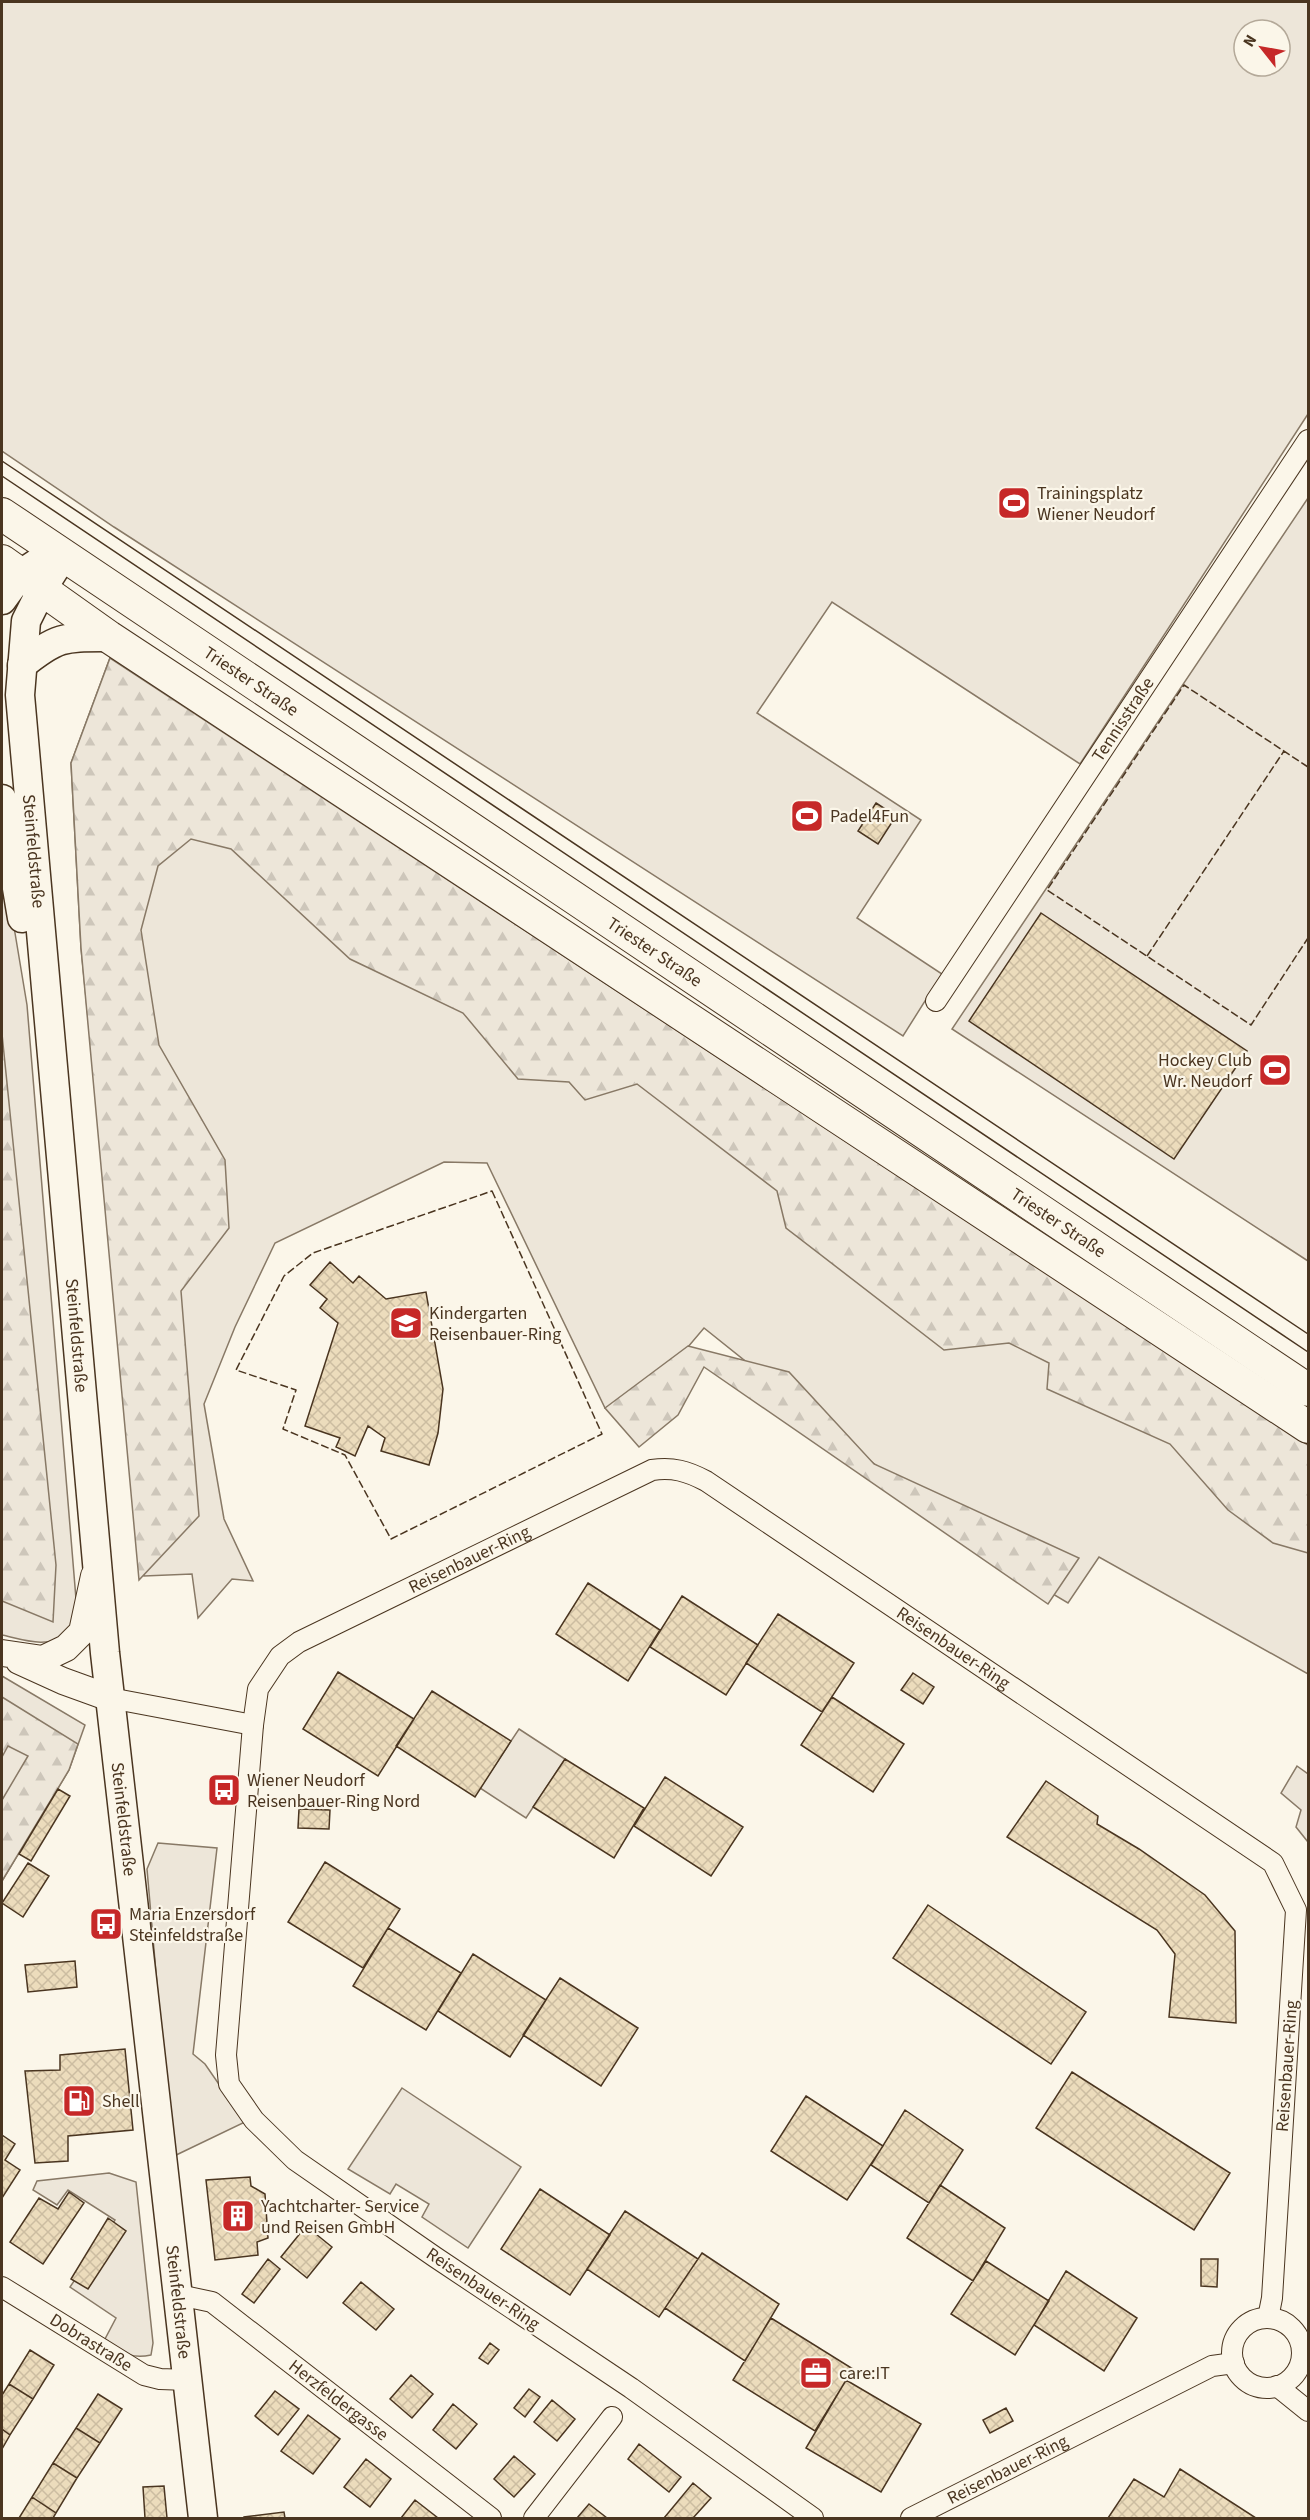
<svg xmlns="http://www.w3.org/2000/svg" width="1310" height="2520" font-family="'Source Sans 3',sans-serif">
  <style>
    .green { fill: #ede6d9; stroke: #887966; stroke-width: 1.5; fill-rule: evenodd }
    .forest { fill: url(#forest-firs); stroke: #887966; stroke-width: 1.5 }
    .building { fill: url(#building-cross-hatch); stroke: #4a3520; stroke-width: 1.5 }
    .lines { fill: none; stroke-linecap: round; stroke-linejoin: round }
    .minor-casing { stroke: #4a3520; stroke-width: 22 }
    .tertiary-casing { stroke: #4a3520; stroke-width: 28 }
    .secondary-casing { stroke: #4a3520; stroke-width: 31 }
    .primary-casing { stroke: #4a3520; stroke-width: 34 }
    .minor { stroke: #fbf6e9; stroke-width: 20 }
    .tertiary { stroke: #fbf6e9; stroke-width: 26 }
    .secondary { stroke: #fbf6e9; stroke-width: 28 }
    .primary { stroke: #fbf6e9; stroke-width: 32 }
    .tram { stroke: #4a3520; stroke-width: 1.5 }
    .fence { stroke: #4a3520; stroke-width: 1.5; stroke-dasharray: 8 3; stroke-linecap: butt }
    .labels { text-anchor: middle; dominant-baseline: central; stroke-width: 4.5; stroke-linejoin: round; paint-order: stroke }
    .poi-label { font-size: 18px; fill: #4a3520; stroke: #fbf6e9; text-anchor: start }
    .street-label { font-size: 18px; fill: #4a3520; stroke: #fbf6e9 }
  </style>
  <defs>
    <pattern id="forest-firs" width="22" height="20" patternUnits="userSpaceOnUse" patternTransform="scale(1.5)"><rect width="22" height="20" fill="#ede6d9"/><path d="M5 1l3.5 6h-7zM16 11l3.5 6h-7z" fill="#cdc6ba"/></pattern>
    <pattern id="building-cross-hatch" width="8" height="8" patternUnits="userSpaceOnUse" patternTransform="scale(1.5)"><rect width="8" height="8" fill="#ecdcbc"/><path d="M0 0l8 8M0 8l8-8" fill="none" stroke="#ccbda1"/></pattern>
  </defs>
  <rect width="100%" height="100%" fill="#fbf6e9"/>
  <!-- green -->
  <path class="green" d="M2,2H1308V414L1080,764L832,602L757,713L921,820L857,918L942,974L903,1036L114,527L2,451ZM1244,30H1280V66H1244Z
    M1308,498V1261L952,1029Z
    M110,658L1308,1446V1674L1099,1557L1068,1603L992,1558L704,1328L648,1394L605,1408L487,1163L444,1162L275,1243L235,1327L204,1404L224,1519L253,1581L232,1579L198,1618L192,1574L144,1576L81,948L71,763Z
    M2,855L27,1005L77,1611C74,1618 71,1627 66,1633C50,1650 21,1639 2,1635Z
    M2,1676L85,1725L69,1770L2,1881Z
    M519,1729L565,1759L526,1818L480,1788Z
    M1297,1766L1308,1774V1842L1296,1827L1301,1810L1281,1793Z
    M158,1843L217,1848L193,2054L205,2064L245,2122L172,2157L147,1869Z
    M402,2088L521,2167L468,2248L422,2217L429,2204L396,2184L390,2194L348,2169Z
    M109,2173L136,2182L153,2343L151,2355C129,2360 122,2351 105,2339L116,2318L70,2287L115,2220L68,2190L57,2205L33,2190L37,2181Z"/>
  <!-- forest -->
  <path class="forest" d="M110,658L1308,1445V1553L1273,1543L1228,1510L1170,1444L1047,1389L1049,1363L1009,1343L944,1350L786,1228L777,1191L637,1084L585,1100L569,1082L518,1079L463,1013L350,959L231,849L191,839L158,866L141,930L159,1045L225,1160L229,1228L181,1291L199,1516L139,1580L81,948L71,763Z
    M2,1034L56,1565L53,1622L2,1601Z
    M688,1346L789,1372L874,1464L1079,1558L1048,1604L704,1367L678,1415L639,1447L605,1408Z
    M2,1697L78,1744L69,1770L2,1881V1800L28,1756L8,1746L2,1757Z"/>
  <!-- building -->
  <path class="building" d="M876,803L896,816L878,844L858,831Z
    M1041,913L1247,1051L1174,1159L969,1021Z
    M330,1262L353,1283L359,1276L386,1299L426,1292L443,1389L438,1433L429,1465L381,1451L385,1438L368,1426L355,1456L336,1447L340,1438L305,1426L338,1323L320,1308L327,1299L310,1285Z
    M588,1583L660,1630L628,1681L556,1634Z
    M682,1596L758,1645L726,1695L650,1647Z
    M778,1614L854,1663L822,1712L746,1663Z
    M338,1672L414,1719L378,1776L303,1729Z
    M913,1673L934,1687L923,1704L901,1690Z
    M432,1691L511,1741L475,1797L396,1746Z
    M832,1697L904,1744L873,1792L801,1745Z
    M565,1759L644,1808L614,1858L533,1807Z
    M665,1777L743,1827L711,1876L634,1826Z
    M1046,1781L1098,1816L1097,1824L1139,1849L1205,1895L1235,1931L1236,2023L1169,2017L1175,1954L1157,1930L1007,1837Z
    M58,1789L70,1796L31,1861L19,1854Z
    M299,1809L330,1810L329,1829L298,1828Z
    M325,1862L400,1909L363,1968L288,1922Z
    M28,1863L49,1876L23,1917L2,1903Z
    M928,1905L1086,2012L1051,2064L893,1958Z
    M388,1928L461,1973L426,2030L353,1986Z
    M473,1954L546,2000L510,2057L438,2011Z
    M75,1961L77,1987L28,1992L25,1965Z
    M560,1978L638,2028L601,2086L523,2035Z
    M125,2049L133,2130L68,2136V2161L35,2163L25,2071L60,2070V2055Z
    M1072,2072L1230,2173L1194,2230L1036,2128Z
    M806,2096L883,2146L847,2200L771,2151Z
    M905,2110L963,2150L929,2203L871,2165Z
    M2,2135L15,2144L5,2160L20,2170L2,2198Z
    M250,2177L251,2186L265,2194L268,2238L257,2242L258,2255L215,2260L206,2180Z
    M940,2185L1005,2228L973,2281L907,2238Z
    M540,2189L610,2235L570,2295L501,2249Z
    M69,2192L84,2203L43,2264L10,2242L39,2198L58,2209Z
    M625,2211L698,2259L659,2317L587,2269Z
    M108,2218L126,2231L88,2289L71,2279Z
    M306,2226L332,2247L307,2278L281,2257Z
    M702,2253L779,2304L745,2361L665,2308Z
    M268,2259L280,2269L254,2303L242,2294Z
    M1201,2259H1218L1217,2287L1201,2286Z
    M986,2261L1049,2301L1015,2355L951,2314Z
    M1066,2271L1137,2318L1104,2371L1034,2325Z
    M361,2282L394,2309L376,2330L343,2303Z
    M771,2318L853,2369L815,2431L733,2380Z
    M490,2343L499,2350L488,2364L479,2358Z
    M30,2350L54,2365L33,2399L9,2384Z
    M411,2375L433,2394L412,2418L390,2399Z
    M846,2380L921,2424L881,2492L806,2448Z
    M9,2384L33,2399L10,2435L2,2429V2395Z
    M529,2389L540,2397L525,2417L514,2408Z
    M275,2391L299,2409L278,2435L255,2416Z
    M98,2394L122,2409L100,2443L76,2428Z
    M552,2400L575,2419L557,2441L534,2422Z
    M453,2404L477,2424L456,2449L433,2430Z
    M1006,2408L1013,2421L990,2433L983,2420Z
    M308,2415L340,2439L313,2474L281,2451Z
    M76,2428L100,2443L77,2478L53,2463Z
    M2,2429L10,2435L2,2449Z
    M639,2444L681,2477L669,2492L628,2459Z
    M514,2456L535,2474L514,2497L494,2479Z
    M366,2459L391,2479L370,2507L344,2487Z
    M53,2463L77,2478L56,2513L32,2497Z
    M1180,2469L1256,2518H1108L1134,2479L1164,2497Z
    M693,2483L711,2498L693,2518H664Z
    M164,2486L167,2518H145L143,2487Z
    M32,2497L56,2513L53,2518H19Z
    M415,2500L438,2518H401Z
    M589,2504L607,2518H577Z
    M284,2512L285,2518H244V2517Z"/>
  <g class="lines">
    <!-- minor casing -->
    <g class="minor-casing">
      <g id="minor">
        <path id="s1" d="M936,1001L1308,440"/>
        <path d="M110,1698L253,1725"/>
        <path id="s2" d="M2,2287L144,2375L160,2379L188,2380"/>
        <path id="s3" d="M179,2295L212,2302L491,2518"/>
        <circle cx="1267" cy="2353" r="35"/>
        <path d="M1277,2386L1308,2411"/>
        <path d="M534,2518L612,2417"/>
        <path id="s4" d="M813,2518L631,2388L435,2257L295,2160L254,2120L229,2084L226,2055L253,1725L258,1689L280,1656L299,1642L652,1470C673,1467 687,1471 706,1481L1273,1863L1296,1910L1272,2298L1268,2318"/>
        <path id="s5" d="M911,2518L1212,2366L1234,2363"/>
      </g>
    </g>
    <!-- tertiary casing -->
    <g class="tertiary-casing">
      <path id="tertiary" d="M2,1653L43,1659L66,1648L82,1632L94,1576
        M19,1661L63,1681L110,1698"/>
    </g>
    <!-- secondary casing -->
    <g class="secondary-casing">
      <g id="secondary">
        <path id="s6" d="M63,556L42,589L26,621L20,695L105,1653L203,2518"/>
        <path d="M2,600L21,574L39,562"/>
        <path d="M22,665C58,636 64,637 109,637"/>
        <path d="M2,799L22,918"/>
      </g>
    </g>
    <!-- primary casing -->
    <g class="primary-casing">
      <g id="primary">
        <path id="s7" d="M2,514L1308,1390"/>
        <path d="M2,561L109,637L1308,1427"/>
      </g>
    </g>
    <!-- minor -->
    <use href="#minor" class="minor"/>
    <!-- tertiary -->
    <use href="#tertiary" class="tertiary"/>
    <!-- secondary -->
    <use href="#secondary" class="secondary"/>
    <!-- primary -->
    <use href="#primary" class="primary"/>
    <!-- tram -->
    <path class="tram" d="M2,461L1308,1334
      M2,476L1308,1352"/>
    <!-- fence -->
    <path class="fence" d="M1308,767L1184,685L1047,890L1251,1025L1308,938
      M1147,956L1284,751
      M492,1191L602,1434L391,1539L345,1455L283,1429L296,1390L236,1370L284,1276L313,1253Z"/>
  </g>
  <!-- icons -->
  <defs>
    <g id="stadium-square" transform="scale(1.725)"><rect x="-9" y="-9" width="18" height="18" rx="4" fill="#c62828" stroke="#fbf6e9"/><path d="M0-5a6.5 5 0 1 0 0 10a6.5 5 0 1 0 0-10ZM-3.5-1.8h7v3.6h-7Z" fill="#fff"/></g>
    <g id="school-square" transform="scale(1.725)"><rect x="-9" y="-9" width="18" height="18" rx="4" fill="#c62828" stroke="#fbf6e9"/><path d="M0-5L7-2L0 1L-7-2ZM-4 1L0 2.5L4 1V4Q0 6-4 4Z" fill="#fff"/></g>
    <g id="bus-square" transform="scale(1.725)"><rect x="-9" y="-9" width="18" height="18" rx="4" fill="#c62828" stroke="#fbf6e9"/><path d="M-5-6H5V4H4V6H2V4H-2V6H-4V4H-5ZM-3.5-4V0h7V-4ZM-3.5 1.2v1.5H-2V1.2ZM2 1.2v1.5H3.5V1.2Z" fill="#fff"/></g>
    <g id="fuel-square" transform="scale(1.725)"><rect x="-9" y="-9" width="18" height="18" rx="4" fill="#c62828" stroke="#fbf6e9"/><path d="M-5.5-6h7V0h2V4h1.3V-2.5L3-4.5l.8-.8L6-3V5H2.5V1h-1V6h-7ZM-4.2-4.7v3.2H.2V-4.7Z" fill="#fff"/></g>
    <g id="building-square" transform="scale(1.725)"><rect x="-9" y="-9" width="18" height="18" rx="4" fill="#c62828" stroke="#fbf6e9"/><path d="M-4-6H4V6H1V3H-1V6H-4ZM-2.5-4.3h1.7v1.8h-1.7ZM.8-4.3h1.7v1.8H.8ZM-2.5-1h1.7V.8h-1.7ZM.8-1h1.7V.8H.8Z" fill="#fff"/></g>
    <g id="office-square" transform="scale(1.725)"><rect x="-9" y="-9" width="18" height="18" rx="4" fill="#c62828" stroke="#fbf6e9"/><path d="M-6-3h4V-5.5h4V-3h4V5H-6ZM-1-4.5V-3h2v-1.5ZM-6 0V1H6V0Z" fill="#fff"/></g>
  </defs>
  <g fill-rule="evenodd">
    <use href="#stadium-square" x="1014" y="503"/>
    <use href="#stadium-square" x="807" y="816"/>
    <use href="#stadium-square" x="1275" y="1070"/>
    <use href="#school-square" x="406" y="1323"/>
    <use href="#bus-square" x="224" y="1790"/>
    <use href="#bus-square" x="106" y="1924"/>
    <use href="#fuel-square" x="79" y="2101"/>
    <use href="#building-square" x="238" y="2216"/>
    <use href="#office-square" x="816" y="2373"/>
  </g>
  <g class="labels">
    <!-- poi labels -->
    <g class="poi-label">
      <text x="1037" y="493">Trainingsplatz<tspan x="1037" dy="21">Wiener Neudorf</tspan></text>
      <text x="830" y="816">Padel4Fun</text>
      <text x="1252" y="1060" text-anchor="end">Hockey Club<tspan x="1252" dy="21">Wr. Neudorf</tspan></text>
      <text x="429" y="1313">Kindergarten<tspan x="429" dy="21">Reisenbauer-Ring</tspan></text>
      <text x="247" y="1780">Wiener Neudorf<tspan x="247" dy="21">Reisenbauer-Ring Nord</tspan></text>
      <text x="129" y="1914">Maria Enzersdorf<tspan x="129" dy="21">Steinfeldstraße</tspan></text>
      <text x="102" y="2101">Shell</text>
      <text x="261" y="2206">Yachtcharter- Service<tspan x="261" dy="21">und Reisen GmbH</tspan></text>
      <text x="839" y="2373">care:IT</text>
    </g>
    <!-- street labels -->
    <g class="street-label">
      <text stroke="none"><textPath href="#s7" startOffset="300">Triester Straße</textPath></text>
      <text stroke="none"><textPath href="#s1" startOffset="338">Tennisstraße</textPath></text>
      <text stroke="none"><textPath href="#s6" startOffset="306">Steinfeldstraße</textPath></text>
      <text stroke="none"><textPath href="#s7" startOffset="786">Triester Straße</textPath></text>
      <text stroke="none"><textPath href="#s7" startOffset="1272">Triester Straße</textPath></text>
      <text stroke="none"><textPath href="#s6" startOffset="792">Steinfeldstraße</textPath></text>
      <text stroke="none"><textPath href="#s4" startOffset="1380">Reisenbauer-Ring</textPath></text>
      <text stroke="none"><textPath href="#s4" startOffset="1938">Reisenbauer-Ring</textPath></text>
      <text stroke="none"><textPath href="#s6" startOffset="1278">Steinfeldstraße</textPath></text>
      <text transform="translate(1287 2066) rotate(-86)">Reisenbauer-Ring</text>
      <text transform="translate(483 2289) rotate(34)">Reisenbauer-Ring</text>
      <text stroke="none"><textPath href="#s6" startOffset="1764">Steinfeldstraße</textPath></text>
      <text stroke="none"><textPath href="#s2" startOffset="105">Dobrastraße</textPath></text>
      <text stroke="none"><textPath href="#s3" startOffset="194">Herzfeldergasse</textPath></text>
      <text stroke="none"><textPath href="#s5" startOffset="108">Reisenbauer-Ring</textPath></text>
    </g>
  </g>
  <!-- border -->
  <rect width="1310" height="2520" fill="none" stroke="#4a3520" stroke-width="6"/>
  <!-- north arrow -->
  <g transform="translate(1262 48) rotate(301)"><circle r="28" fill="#fbf6e9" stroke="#b4a999" stroke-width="1.5"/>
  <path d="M0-4.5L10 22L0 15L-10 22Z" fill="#c62828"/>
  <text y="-9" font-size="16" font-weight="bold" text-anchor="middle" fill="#4a3520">N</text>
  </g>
</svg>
